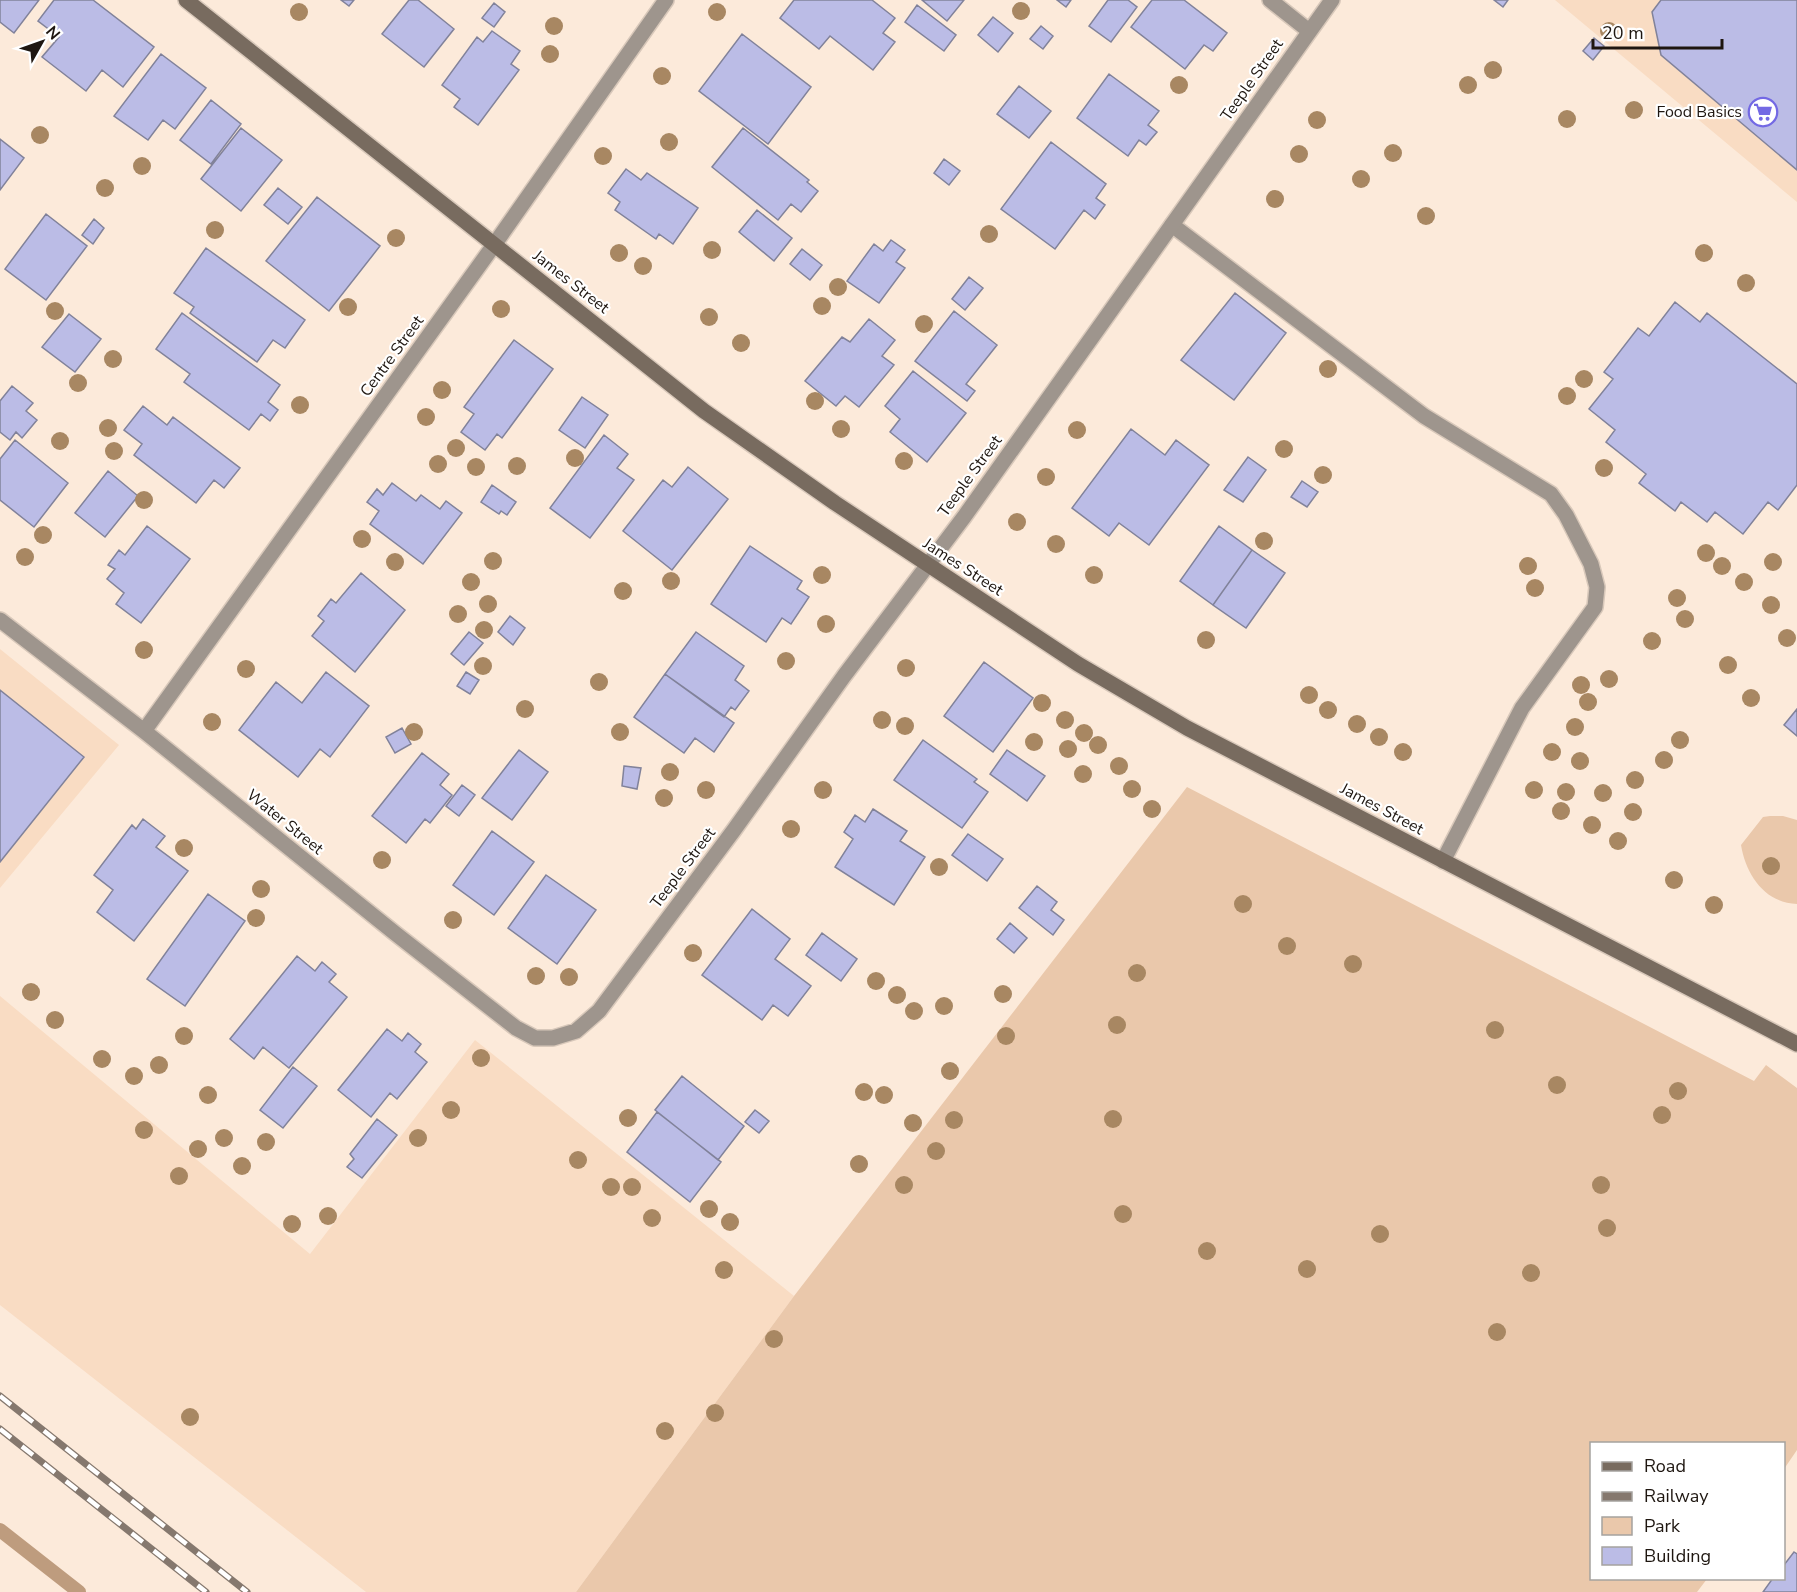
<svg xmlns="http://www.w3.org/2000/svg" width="1797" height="1592" font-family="'Nunito Sans',sans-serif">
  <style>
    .built { fill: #f9dcc3 }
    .green { fill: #eac8ab }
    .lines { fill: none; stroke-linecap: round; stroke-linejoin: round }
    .stream { stroke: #be9c7e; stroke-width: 14 }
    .building { fill: #bbbce6; stroke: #81829a; stroke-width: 1.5 }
    .lane-casing { stroke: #d8c8ba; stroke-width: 18 }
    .street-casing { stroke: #d8c8ba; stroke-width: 18 }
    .secondary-casing { stroke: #d8c8ba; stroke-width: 18 }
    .lane { stroke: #9e958d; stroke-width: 15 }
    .street { stroke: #9e958d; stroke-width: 15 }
    .secondary { stroke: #786b5f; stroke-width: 15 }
    .rail-casing { stroke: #85786e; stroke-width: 7 }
    .rail { stroke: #fff; stroke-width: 4.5; stroke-dasharray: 14; stroke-linecap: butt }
    .tree { fill: #a88762 }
    .labels { text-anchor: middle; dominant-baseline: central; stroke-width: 4.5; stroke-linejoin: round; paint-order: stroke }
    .street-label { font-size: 16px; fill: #1e1610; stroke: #fff }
    .poi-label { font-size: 16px; fill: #1e1610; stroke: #fff; text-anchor: end }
  </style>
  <rect width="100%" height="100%" fill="#fceada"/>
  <!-- built -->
  <path class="built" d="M1555,0H1797V202Z
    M0,649L119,745L0,888Z
    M0,996L310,1254L475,1040L794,1296L576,1592H366L0,1305Z"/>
  <!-- green -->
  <path class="green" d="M1187,787L1754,1081L1766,1065L1797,1088V1450L1784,1469V1444H1592V1578L1707,1579L1697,1592H576L794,1296Z
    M1770,816H1783L1797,820V904C1765,903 1746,875 1741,845L1763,817Z"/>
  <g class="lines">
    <!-- stream -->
    <path class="stream" d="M0,1530L79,1592"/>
  </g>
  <!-- building -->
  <path class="building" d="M0,0H39L14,33L0,22Z
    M54,0H93L154,47L123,87L102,70L86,91L42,57L59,37L38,21Z
    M341,0H354L349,6Z
    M409,0H418L454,29L424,67L382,34Z
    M794,0H872L895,18L883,33L895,42L873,70L830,36L819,49L780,18Z
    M922,0H964L947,21Z
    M1057,0H1071L1066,7Z
    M1108,0H1128L1137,7L1111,42L1089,26Z
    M1152,0H1184L1227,33L1213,51L1204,45L1185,69L1131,27Z
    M1494,0H1508L1503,7Z
    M1661,0H1797V170L1661,55L1652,12Z
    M494,3L505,12L494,27L482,18Z
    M917,5L956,35L944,51L905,22Z
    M993,17L1013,33L998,52L978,35Z
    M1041,26L1053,36L1043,49L1030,39Z
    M492,31L520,51L511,64L519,70L478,125L454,107L460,99L442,85L477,37L483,42Z
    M742,34L811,87L768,144L699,91Z
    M1594,38L1604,46L1593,60L1583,51Z
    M161,54L206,88L175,129L163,120L148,140L114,116Z
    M1109,74L1159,111L1148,125L1157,132L1146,145L1139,140L1128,156L1077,118Z
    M1019,86L1051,111L1029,138L997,114Z
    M211,100L241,124L211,164L180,140Z
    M241,128L282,160L241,211L201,179Z
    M743,128L809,180L807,182L818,191L801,212L791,204L778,220L712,167Z
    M0,139L24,158L0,190Z
    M1051,142L1106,184L1096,198L1105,205L1095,219L1084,210L1055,249L1001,209Z
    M944,159L960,171L949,185L934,173Z
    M626,169L641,180L647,173L698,208L673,244L659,234L656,239L615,210L620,202L608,193Z
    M278,188L302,207L288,224L264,205Z
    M317,197L380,246L329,311L266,261Z
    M757,210L792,238L774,261L739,232Z
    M46,214L87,246L46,300L5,269Z
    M94,219L104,228L93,244L82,235Z
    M891,240L905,250L896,262L905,268L879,303L847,281L874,244L883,251Z
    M206,248L305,320L285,348L273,340L257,362L190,313L194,307L174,293Z
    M802,249L822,265L810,280L790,264Z
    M969,277L983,288L965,310L952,299Z
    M1235,293L1286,333L1234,400L1181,360Z
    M1675,302L1700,322L1707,313L1797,384V485L1778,510L1768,502L1743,534L1715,512L1707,522L1681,502L1675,511L1639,483L1646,474L1606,442L1615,430L1589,409L1613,379L1604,372L1638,328L1649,336Z
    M954,311L997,345L966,384L975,391L967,401L915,361Z
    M182,313L280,385L268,402L278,410L270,421L261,414L249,430L184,382L190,374L156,349Z
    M69,314L101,339L75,372L42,347Z
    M869,319L895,340L882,356L894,365L859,407L845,396L836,406L805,381L842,337L850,342Z
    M514,340L553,369L502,438L497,434L485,450L461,432L474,414L464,407Z
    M913,371L966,413L927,462L890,432L900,419L885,406Z
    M12,386L33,403L26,411L37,420L22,438L16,432L10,440L0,432V401Z
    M582,397L608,415L585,448L559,430Z
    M143,406L167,425L173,417L240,468L224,488L214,480L196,503L134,455L142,444L124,430Z
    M1131,429L1165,455L1176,440L1209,465L1149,545L1119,523L1109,536L1072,508Z
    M604,435L628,454L617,468L634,480L590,538L550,508Z
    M15,440L68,483L34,527L0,500V459Z
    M1248,457L1266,470L1243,502L1224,490Z
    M688,467L728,499L672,570L623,531L663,480L672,487Z
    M108,471L138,496L105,537L75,513Z
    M1302,481L1318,492L1307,507L1291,497Z
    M392,483L416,501L421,495L440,509L446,501L462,513L423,564L370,524L379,511L367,502L377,489L383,495Z
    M492,485L516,502L507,515L501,511L499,514L481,502Z
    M147,526L190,559L141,623L116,604L124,593L107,579L115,569L108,565L119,550L125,555Z
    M1219,526L1252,550L1213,605L1180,581Z
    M750,546L802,581L797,589L809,597L791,624L782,618L766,642L711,604Z
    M1252,550L1285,573L1246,628L1213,605Z
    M361,573L405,610L355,672L312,636L324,621L318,616L331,599L336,603Z
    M510,616L525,628L513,645L498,632Z
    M469,632L483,643L464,665L451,654Z
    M696,632L744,666L735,680L749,691L735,710L731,707L724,717L665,674Z
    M984,662L1033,698L993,752L944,716Z
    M326,672L369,706L330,757L320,749L298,777L239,730L276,682L302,703Z
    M466,672L479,680L470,694L457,686Z
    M665,674L734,723L714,752L695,738L684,753L634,717Z
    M0,690L84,757L0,862Z
    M1797,709V736L1784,725Z
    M402,728L411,744L395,753L386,737Z
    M923,740L977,779L974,782L988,792L962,828L894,780Z
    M519,750L548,772L512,820L482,798Z
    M1007,750L1045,776L1027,801L990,774Z
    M422,753L449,774L440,785L452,795L430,823L425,819L406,843L372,816Z
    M624,766L641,768L637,789L622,786Z
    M462,785L475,795L459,816L446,806Z
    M873,809L907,831L900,841L925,857L894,905L835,867L853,839L844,832L855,815L865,822Z
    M143,819L165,836L156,847L188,871L134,941L97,912L113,890L94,875L132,825L136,829Z
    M492,831L534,862L494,915L453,885Z
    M968,834L1003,859L987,881L952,855Z
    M546,875L596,910L557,964L508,928Z
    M1037,886L1057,902L1051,910L1064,920L1053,935L1019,908Z
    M208,894L245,921L185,1006L147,979Z
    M752,909L790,939L775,959L811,986L788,1016L773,1005L762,1020L702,975Z
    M1010,923L1027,938L1014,953L997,939Z
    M822,933L857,959L841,981L806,955Z
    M297,956L315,971L322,962L336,974L329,982L347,997L289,1068L263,1047L254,1059L230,1039Z
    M387,1029L402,1041L408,1033L421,1044L415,1052L427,1062L397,1099L390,1093L371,1117L338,1090Z
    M293,1067L317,1086L283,1128L260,1110Z
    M682,1076L744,1126L718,1160L655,1110Z
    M755,1110L769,1121L759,1133L745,1122Z
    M657,1112L721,1162L690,1202L627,1152Z
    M377,1119L397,1135L362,1178L347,1167L354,1159L350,1154Z
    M1794,1552L1797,1554V1592H1763L1773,1578H1784V1565Z"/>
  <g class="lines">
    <!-- lane casing -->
    <g class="lane-casing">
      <path id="lane" d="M1172,225L1424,416L1551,494L1566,515L1591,564L1597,587L1595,607L1522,708L1443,861"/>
    </g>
    <!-- street casing -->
    <g class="street-casing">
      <path id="street" d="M1270,0L1309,31
        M0,620L144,731L396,934L516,1028L535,1038H553L576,1031L599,1011L734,830L844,676L964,517L1332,0
        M144,731L494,245L666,0"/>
    </g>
    <!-- secondary casing -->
    <g class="secondary-casing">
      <path id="secondary" d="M186,0L704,411L835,503L1078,664L1187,728L1797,1044"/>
    </g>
    <!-- lane -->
    <use href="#lane" class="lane"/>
    <!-- street -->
    <use href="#street" class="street"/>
    <!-- secondary -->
    <use href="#secondary" class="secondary"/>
    <!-- rail casing -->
    <g class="rail-casing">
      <path id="rail" d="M0,1396L247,1592
        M0,1429L206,1592"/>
    </g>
    <!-- rail -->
    <use href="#rail" class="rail"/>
  </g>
  <!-- trees -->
  <g class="tree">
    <circle cx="1021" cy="11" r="9"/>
    <circle cx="299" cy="12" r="9"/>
    <circle cx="717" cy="12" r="9"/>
    <circle cx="554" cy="26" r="9"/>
    <circle cx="1609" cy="31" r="9"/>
    <circle cx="550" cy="54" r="9"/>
    <circle cx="1493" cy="70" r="9"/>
    <circle cx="662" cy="76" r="9"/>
    <circle cx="1179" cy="85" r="9"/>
    <circle cx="1468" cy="85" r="9"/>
    <circle cx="1634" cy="110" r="9"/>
    <circle cx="1567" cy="119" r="9"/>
    <circle cx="1317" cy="120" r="9"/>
    <circle cx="40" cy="135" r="9"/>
    <circle cx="669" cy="142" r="9"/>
    <circle cx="1393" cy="153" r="9"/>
    <circle cx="1299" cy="154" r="9"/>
    <circle cx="603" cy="156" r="9"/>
    <circle cx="142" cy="166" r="9"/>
    <circle cx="1361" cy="179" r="9"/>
    <circle cx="105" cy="188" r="9"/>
    <circle cx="1275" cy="199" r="9"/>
    <circle cx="1426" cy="216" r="9"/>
    <circle cx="215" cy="230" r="9"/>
    <circle cx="989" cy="234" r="9"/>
    <circle cx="396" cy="238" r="9"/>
    <circle cx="712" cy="250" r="9"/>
    <circle cx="619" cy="253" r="9"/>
    <circle cx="1704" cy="253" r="9"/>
    <circle cx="643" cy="266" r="9"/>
    <circle cx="1746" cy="283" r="9"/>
    <circle cx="838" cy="287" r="9"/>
    <circle cx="822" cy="306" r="9"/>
    <circle cx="348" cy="307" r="9"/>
    <circle cx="501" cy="309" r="9"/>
    <circle cx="55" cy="311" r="9"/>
    <circle cx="709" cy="317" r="9"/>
    <circle cx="924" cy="324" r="9"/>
    <circle cx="741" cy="343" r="9"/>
    <circle cx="113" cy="359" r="9"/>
    <circle cx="1328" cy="369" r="9"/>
    <circle cx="1584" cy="379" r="9"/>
    <circle cx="78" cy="383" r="9"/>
    <circle cx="442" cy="390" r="9"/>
    <circle cx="1567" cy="396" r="9"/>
    <circle cx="815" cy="401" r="9"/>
    <circle cx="300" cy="405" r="9"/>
    <circle cx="426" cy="417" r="9"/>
    <circle cx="108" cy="428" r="9"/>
    <circle cx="841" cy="429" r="9"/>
    <circle cx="1077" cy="430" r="9"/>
    <circle cx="60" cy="441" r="9"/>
    <circle cx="456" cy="448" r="9"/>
    <circle cx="1284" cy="449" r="9"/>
    <circle cx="114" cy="451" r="9"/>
    <circle cx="575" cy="458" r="9"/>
    <circle cx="904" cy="461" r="9"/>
    <circle cx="438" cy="464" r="9"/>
    <circle cx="517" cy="466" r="9"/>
    <circle cx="476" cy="467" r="9"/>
    <circle cx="1604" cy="468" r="9"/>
    <circle cx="1323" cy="475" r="9"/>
    <circle cx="1046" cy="477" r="9"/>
    <circle cx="144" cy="500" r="9"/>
    <circle cx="1017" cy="522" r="9"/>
    <circle cx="43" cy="535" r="9"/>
    <circle cx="362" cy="539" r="9"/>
    <circle cx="1264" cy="541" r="9"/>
    <circle cx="1056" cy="544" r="9"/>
    <circle cx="1706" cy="553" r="9"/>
    <circle cx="25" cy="557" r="9"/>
    <circle cx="493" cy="561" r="9"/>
    <circle cx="395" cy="562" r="9"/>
    <circle cx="1773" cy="562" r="9"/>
    <circle cx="1528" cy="566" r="9"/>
    <circle cx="1722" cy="566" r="9"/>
    <circle cx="822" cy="575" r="9"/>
    <circle cx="1094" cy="575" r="9"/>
    <circle cx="671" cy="581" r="9"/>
    <circle cx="471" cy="582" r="9"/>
    <circle cx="1744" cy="582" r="9"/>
    <circle cx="1535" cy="588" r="9"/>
    <circle cx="623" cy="591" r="9"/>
    <circle cx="1677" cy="598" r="9"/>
    <circle cx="488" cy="604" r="9"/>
    <circle cx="1771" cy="605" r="9"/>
    <circle cx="458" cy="614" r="9"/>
    <circle cx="1685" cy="619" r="9"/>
    <circle cx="826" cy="624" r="9"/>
    <circle cx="484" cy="630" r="9"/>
    <circle cx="1787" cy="638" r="9"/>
    <circle cx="1206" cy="640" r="9"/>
    <circle cx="1652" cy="641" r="9"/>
    <circle cx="144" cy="650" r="9"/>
    <circle cx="786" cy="661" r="9"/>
    <circle cx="1728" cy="665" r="9"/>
    <circle cx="483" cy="666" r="9"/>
    <circle cx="906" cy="668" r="9"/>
    <circle cx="246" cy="669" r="9"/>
    <circle cx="1609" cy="679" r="9"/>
    <circle cx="599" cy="682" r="9"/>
    <circle cx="1581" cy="685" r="9"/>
    <circle cx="1309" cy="695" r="9"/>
    <circle cx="1751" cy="698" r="9"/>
    <circle cx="1588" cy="702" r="9"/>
    <circle cx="1042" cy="703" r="9"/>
    <circle cx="525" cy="709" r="9"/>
    <circle cx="1328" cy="710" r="9"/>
    <circle cx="882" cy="720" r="9"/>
    <circle cx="1065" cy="720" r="9"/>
    <circle cx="212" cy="722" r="9"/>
    <circle cx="1357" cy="724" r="9"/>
    <circle cx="905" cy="726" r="9"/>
    <circle cx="1575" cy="727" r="9"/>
    <circle cx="414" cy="732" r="9"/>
    <circle cx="620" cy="732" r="9"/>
    <circle cx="1084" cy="733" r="9"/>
    <circle cx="1379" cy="737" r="9"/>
    <circle cx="1680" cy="740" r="9"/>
    <circle cx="1034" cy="742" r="9"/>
    <circle cx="1098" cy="745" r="9"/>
    <circle cx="1068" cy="749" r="9"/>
    <circle cx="1403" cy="752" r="9"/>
    <circle cx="1552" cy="752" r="9"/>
    <circle cx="1664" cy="760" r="9"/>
    <circle cx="1580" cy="761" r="9"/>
    <circle cx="1119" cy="766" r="9"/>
    <circle cx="670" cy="772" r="9"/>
    <circle cx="1083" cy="774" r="9"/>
    <circle cx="1635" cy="780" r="9"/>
    <circle cx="1132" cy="789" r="9"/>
    <circle cx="706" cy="790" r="9"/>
    <circle cx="823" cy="790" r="9"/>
    <circle cx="1534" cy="790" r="9"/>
    <circle cx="1566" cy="792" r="9"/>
    <circle cx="1603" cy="793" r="9"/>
    <circle cx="664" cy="798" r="9"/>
    <circle cx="1152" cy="809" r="9"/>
    <circle cx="1561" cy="811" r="9"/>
    <circle cx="1633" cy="812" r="9"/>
    <circle cx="1592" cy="825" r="9"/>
    <circle cx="791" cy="829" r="9"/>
    <circle cx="1618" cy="841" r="9"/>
    <circle cx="184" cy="848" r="9"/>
    <circle cx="382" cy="860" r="9"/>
    <circle cx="1771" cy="866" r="9"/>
    <circle cx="939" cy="867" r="9"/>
    <circle cx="1674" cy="880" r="9"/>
    <circle cx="261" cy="889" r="9"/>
    <circle cx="1243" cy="904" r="9"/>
    <circle cx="1714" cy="905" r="9"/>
    <circle cx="256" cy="918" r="9"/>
    <circle cx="453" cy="920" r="9"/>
    <circle cx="1287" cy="946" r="9"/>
    <circle cx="693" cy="953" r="9"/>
    <circle cx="1353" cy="964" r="9"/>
    <circle cx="1137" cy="973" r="9"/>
    <circle cx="536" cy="976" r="9"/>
    <circle cx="569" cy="977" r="9"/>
    <circle cx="876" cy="981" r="9"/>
    <circle cx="31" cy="992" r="9"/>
    <circle cx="1003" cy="994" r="9"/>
    <circle cx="897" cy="995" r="9"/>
    <circle cx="944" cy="1006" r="9"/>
    <circle cx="914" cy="1011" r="9"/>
    <circle cx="55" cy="1020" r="9"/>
    <circle cx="1117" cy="1025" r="9"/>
    <circle cx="1495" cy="1030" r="9"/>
    <circle cx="184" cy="1036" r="9"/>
    <circle cx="1006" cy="1036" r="9"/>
    <circle cx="481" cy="1058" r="9"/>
    <circle cx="102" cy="1059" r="9"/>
    <circle cx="159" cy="1065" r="9"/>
    <circle cx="950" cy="1071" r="9"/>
    <circle cx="134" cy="1076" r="9"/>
    <circle cx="1557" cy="1085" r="9"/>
    <circle cx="1678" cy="1091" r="9"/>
    <circle cx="864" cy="1092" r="9"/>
    <circle cx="208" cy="1095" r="9"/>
    <circle cx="884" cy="1095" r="9"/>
    <circle cx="451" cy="1110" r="9"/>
    <circle cx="1662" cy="1115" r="9"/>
    <circle cx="628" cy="1118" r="9"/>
    <circle cx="1113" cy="1119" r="9"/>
    <circle cx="954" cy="1120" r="9"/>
    <circle cx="913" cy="1123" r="9"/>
    <circle cx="144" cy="1130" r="9"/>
    <circle cx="224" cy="1138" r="9"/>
    <circle cx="418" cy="1138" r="9"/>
    <circle cx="266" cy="1142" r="9"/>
    <circle cx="198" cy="1149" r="9"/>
    <circle cx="936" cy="1151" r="9"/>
    <circle cx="578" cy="1160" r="9"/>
    <circle cx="859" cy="1164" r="9"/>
    <circle cx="242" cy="1166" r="9"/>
    <circle cx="179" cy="1176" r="9"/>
    <circle cx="904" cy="1185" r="9"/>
    <circle cx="1601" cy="1185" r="9"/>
    <circle cx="611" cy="1187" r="9"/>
    <circle cx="632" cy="1187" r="9"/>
    <circle cx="709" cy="1209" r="9"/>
    <circle cx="1123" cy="1214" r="9"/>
    <circle cx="328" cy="1216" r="9"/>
    <circle cx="652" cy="1218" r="9"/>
    <circle cx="730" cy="1222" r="9"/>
    <circle cx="292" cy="1224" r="9"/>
    <circle cx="1607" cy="1228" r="9"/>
    <circle cx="1380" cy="1234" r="9"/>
    <circle cx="1207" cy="1251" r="9"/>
    <circle cx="1307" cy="1269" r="9"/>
    <circle cx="724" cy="1270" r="9"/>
    <circle cx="1531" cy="1273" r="9"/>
    <circle cx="1497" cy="1332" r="9"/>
    <circle cx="774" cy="1339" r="9"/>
    <circle cx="715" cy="1413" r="9"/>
    <circle cx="190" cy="1417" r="9"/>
    <circle cx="665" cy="1431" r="9"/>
  </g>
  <!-- icons -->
  <defs>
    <g id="supermarket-ring" transform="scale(1.5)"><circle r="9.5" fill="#fff" stroke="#7369e4" stroke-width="1.5"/><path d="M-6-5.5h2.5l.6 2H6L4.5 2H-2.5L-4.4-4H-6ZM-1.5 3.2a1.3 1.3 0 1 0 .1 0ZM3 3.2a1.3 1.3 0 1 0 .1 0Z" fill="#7369e4"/></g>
  </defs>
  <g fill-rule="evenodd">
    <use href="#supermarket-ring" x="1763" y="112"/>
  </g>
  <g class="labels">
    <!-- street labels -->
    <g class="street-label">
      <text transform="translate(1252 80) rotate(-55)">Teeple Street</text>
      <text transform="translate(571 282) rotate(38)">James Street</text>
      <text transform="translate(392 356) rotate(-54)">Centre Street</text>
      <text transform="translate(970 476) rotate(-54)">Teeple Street</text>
      <text transform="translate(963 567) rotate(33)">James Street</text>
      <text transform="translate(1382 809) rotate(28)">James Street</text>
      <text transform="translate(285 822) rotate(39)">Water Street</text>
      <text transform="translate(683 868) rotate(-53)">Teeple Street</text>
    </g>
    <!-- poi labels -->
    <g class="poi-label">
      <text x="1742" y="112">Food Basics</text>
    </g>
  </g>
  <!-- legend -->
  <rect x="1590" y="1442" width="195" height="138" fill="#ffffff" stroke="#a5a29f" stroke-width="1.5"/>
  <rect x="1602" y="1462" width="30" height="9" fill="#786b5f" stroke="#a5a29f" stroke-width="1.5"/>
  <text x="1644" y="1472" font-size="18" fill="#1e1610">Road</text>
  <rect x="1602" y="1492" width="30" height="9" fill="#85786e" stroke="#a5a29f" stroke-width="1.5"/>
  <text x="1644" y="1502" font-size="18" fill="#1e1610">Railway</text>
  <rect x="1602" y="1517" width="30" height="18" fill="#eac8ab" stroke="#a5a29f" stroke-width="1.5"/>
  <text x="1644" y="1532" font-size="18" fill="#1e1610">Park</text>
  <rect x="1602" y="1547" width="30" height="18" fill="#bbbce6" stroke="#a5a29f" stroke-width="1.5"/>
  <text x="1644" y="1562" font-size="18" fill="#1e1610">Building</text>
  <!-- north arrow -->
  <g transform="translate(42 42) rotate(50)" stroke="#ffffff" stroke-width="4.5" paint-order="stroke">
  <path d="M0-4.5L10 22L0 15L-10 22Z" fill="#1e1610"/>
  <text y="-9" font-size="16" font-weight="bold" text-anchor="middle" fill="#1e1610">N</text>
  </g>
  <!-- scale -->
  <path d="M1593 39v9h129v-9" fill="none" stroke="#1e1610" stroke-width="3"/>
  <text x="1602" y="39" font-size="18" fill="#1e1610" stroke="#ffffff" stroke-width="4.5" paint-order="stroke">20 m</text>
</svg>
